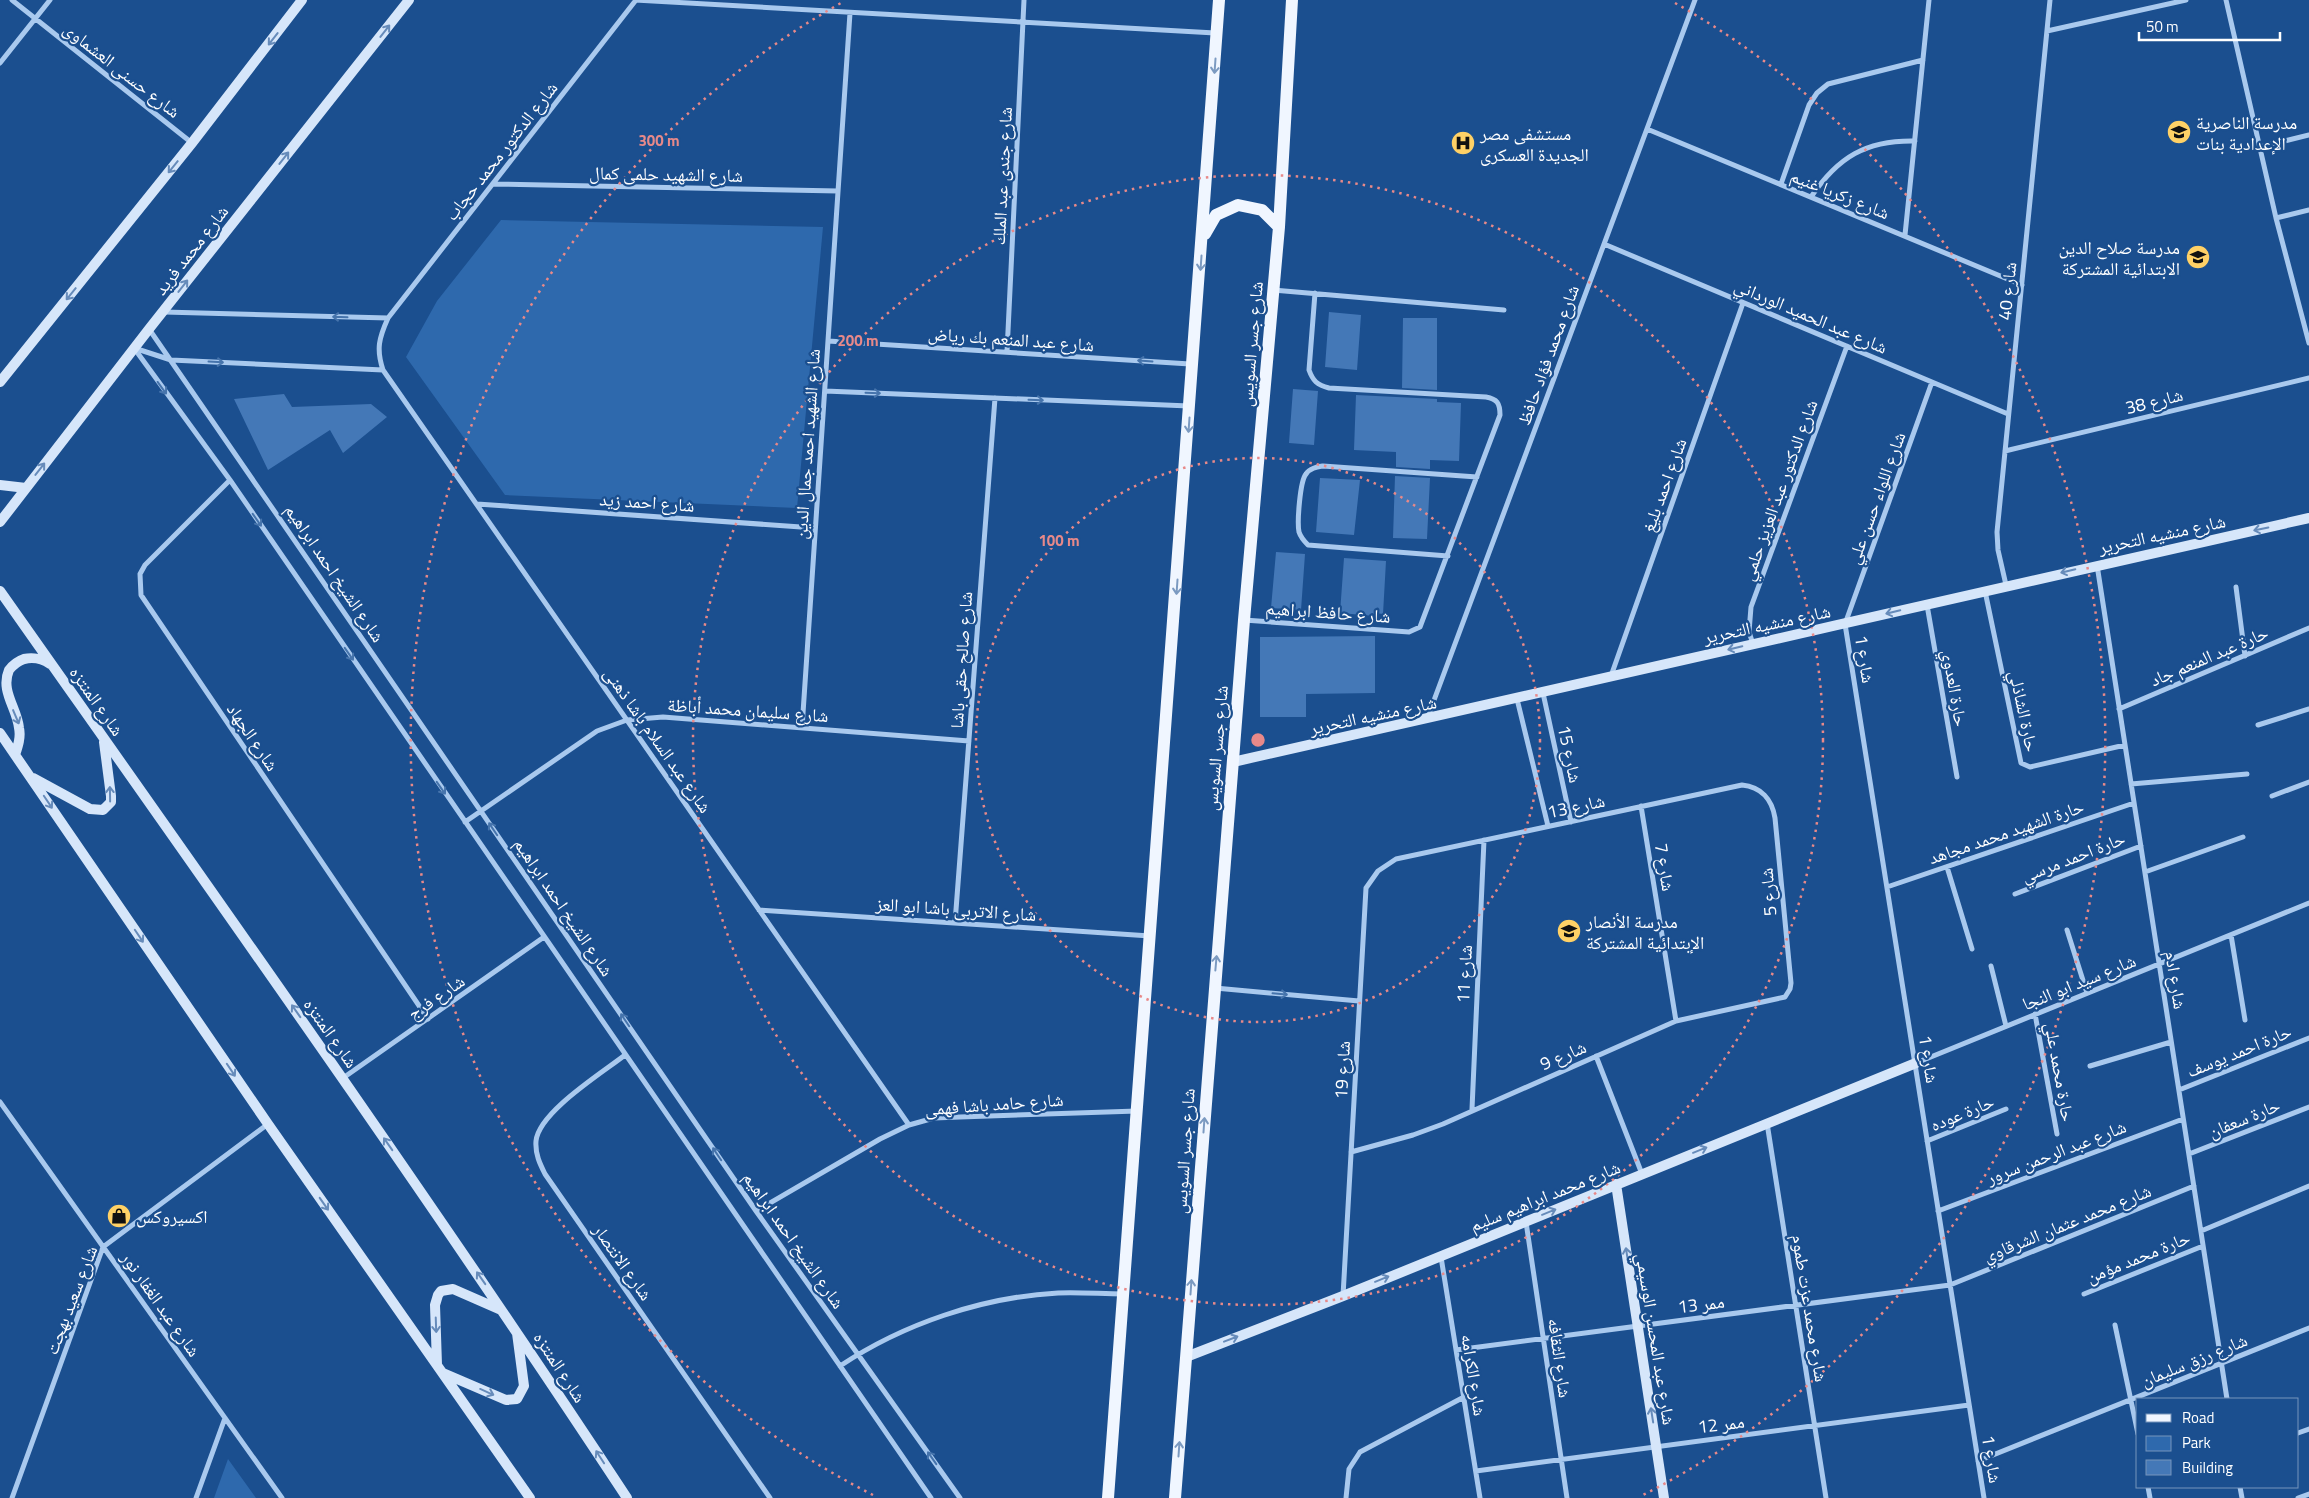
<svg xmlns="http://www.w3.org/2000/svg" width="2309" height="1498" font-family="'Titillium Web','Noto Naskh Arabic',sans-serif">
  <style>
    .green { fill: #2e69ad }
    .building { fill: #4478b7 }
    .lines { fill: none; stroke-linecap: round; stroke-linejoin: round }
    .street { stroke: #a9c9ee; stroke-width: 5 }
    .secondary { stroke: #d6e6fa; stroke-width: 10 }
    .primary { stroke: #f0f6ff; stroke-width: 12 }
    .oneway { stroke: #668bba }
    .oneway2 { stroke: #7b9ac1 }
    .oneway3 { stroke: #4674ac }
    .ring { fill: none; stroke: #e88989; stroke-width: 2.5; stroke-dasharray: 2.5 5 }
    .labels { text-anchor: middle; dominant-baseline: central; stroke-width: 4.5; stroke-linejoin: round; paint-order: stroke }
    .street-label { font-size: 18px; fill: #fff; stroke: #1b4f8f }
    .poi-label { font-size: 18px; fill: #fff; stroke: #1b4f8f; text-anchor: start }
    .centre { fill: #e88989; stroke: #1b4f8f; stroke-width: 2.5 }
    .ring-label { font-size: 15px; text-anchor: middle; font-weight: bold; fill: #e88989; stroke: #1b4f8f; stroke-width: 4.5; stroke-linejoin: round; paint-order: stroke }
  </style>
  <rect width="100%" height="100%" fill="#1b4f8f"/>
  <!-- green -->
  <path class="green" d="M501,220L823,227L797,508L505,495L406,357L437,301Z
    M228,1459L256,1498H214Z"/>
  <!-- building -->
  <path class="building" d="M1329,312L1361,315L1357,370L1325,367Z
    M1403,318H1437V390L1402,388Z
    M1293,389L1318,391L1314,445L1289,443Z
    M284,394L292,407L371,404L387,417L343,453L330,430L268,470L234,399Z
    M1356,395L1437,399V402L1461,403L1459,461L1430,460V469L1396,467V452L1354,450Z
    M1395,476L1430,478L1427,539L1393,538Z
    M1320,478L1360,480L1354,535L1316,532Z
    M1276,552L1305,554L1301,610L1271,608Z
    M1344,558L1386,561L1383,614L1375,613V616L1340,613Z
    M1375,636V693L1306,694V717H1260V637Z"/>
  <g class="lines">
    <!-- street -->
    <path class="street" d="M12,0L192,143
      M635,0L1215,33
      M636,0L388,318C379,338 376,349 383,370L909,1125
      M2226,0L2276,218L2309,343
      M2047,31L2186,0
      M0,63L50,0
      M1647,129L2022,285
      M2260,147L2309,135
      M493,184L838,191
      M1781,184L1809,105L1817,93L1828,84L1923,60
      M1811,197C1838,157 1866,140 1915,141
      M2276,218L2309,210
      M1905,235L1929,0
      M1604,244L2008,414
      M1273,290L1504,310
      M164,312L388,318
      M149,329L756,1211L960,1498
      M828,341L1190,364
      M134,348L230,480L931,1498
      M134,348L171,360L383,370
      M1007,352L1024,0
      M1932,382L1845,624L1984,1498
      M825,391L1189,406
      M2005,451L2309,378
      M230,480L145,565L140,574L141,595L428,1019
      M477,504L815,528
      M1448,556L1308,545C1304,541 1301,538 1299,532C1297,522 1300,481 1306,474C1310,468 1317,467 1323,466L1477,477
      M2097,565L2227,1399
      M2006,585L1998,550L1997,532L2050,0
      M2236,587L2245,656
      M1985,591L2021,763L2030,767L2125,745
      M1927,605L1957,777
      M1244,620L1409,632L1420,627L1500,415C1500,403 1497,399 1486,397L1329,388C1317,385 1313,381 1309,370L1315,293
      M1753,644L1749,632L1751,607L1847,346
      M1611,676L1743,303
      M1543,693L1571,822
      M1517,699L1548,826
      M2119,709L2309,628
      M1427,719L1695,0
      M2258,725L2309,709
      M802,728L850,13
      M2131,784L2247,774
      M2272,796L2309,782
      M1641,806L1676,1021
      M465,822L597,731L627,720L663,717L969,741
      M1947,867L1972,949
      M2145,872L2243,837
      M1887,887L2134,803
      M2015,894L2141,846
      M759,910L1150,936
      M955,923L995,398
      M2067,930L2087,993
      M2231,935L2245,1020
      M1991,966L2006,1026
      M1215,988L1359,1001
      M2035,1014L2057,1134
      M625,1055C602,1073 539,1112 536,1141C535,1154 540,1164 545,1174L770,1498
      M1596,1056L1642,1174
      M1916,1063L2309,903
      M2090,1066L2171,1042
      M343,1078L544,937
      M2179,1090L2309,1038
      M0,1102L282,1498
      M1472,1109L1484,840
      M1767,1123L1826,1498
      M1927,1141L2006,1109
      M2189,1154L2309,1107
      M756,1211L880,1139L909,1125L934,1118L960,1117L1137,1111
      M1938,1211L2183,1119
      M1526,1222L1567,1498
      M2201,1231L2309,1186
      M1441,1257L1480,1498
      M2084,1294L2203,1246
      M1343,1296L1366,888L1378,871L1396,859L1742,785C1761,787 1772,799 1775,818L1791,983L1790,989L1785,997L1676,1021L1443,1124L1413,1135L1351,1152
      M2115,1325L2138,1434
      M1456,1350L1950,1285L2194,1186
      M840,1366C903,1324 982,1297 1058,1293C1080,1292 1102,1294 1123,1294
      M2298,1433L2309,1429
      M1978,1461L2309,1328
      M1476,1471L1969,1405
      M2148,1487L2150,1498
      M2240,1487L2242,1498
      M12,1498L103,1247L268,1124
      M196,1498L225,1418
      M1346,1498L1349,1469L1360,1452L1464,1397
      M2298,1498L2309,1494"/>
    <!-- secondary -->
    <path class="secondary" d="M0,382L192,143L302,0
      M0,485L26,488
      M0,522L149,329L409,0
      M0,591C212,892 425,1191 627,1498
      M0,733L268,1124L530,1498
      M15,755C18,746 21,737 19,728C17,708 0,691 9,670C13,665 18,661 24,659C33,657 43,659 50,664
      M1233,762C1592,684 1950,597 2309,518
      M33,778L90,809L103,810L111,802V796L104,742
      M1616,1184L1664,1498
      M1186,1357L1343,1296L1916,1063
      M437,1365L435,1305L438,1295L441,1291L453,1289L501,1310
      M443,1373L506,1400L517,1399L524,1386L517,1333"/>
    <!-- primary -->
    <path class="primary" d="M1205,234L1216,215L1238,205L1262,210L1279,227
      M1108,1498L1219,0
      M1175,1498L1244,620L1279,227L1292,0"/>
  </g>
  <!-- one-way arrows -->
  <defs><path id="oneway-shaft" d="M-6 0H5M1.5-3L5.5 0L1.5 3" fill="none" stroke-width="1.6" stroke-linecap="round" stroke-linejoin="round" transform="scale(1.25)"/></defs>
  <g class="oneway">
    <use href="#oneway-shaft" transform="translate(385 31) rotate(-52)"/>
    <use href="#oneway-shaft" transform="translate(273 39) rotate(128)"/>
    <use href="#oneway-shaft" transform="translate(284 158) rotate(-52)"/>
    <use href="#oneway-shaft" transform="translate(173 167) rotate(129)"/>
    <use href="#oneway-shaft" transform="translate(183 286) rotate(-52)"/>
    <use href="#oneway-shaft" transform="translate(71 294) rotate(129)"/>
    <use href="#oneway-shaft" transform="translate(40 469) rotate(-52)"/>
    <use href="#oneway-shaft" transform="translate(2261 529) rotate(168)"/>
    <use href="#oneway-shaft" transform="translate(2068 571) rotate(167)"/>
    <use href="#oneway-shaft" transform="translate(1893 612) rotate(166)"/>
    <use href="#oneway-shaft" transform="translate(1735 648) rotate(167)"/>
    <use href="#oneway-shaft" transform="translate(16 717) rotate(67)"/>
    <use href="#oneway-shaft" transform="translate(110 794) rotate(-91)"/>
    <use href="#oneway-shaft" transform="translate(48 802) rotate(56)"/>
    <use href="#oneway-shaft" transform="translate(139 936) rotate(56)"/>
    <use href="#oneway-shaft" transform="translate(296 1011) rotate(-125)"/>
    <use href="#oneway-shaft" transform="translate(231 1070) rotate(56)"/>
    <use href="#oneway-shaft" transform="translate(388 1144) rotate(-125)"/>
    <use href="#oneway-shaft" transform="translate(1700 1150) rotate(-22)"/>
    <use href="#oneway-shaft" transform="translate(324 1204) rotate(55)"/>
    <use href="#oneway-shaft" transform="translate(1549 1212) rotate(-22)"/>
    <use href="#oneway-shaft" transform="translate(1627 1255) rotate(-99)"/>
    <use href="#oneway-shaft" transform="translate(481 1278) rotate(-125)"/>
    <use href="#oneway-shaft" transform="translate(1382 1279) rotate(-22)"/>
    <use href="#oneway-shaft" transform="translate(436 1325) rotate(88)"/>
    <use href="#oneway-shaft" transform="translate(1231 1339) rotate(-21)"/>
    <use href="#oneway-shaft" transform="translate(487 1392) rotate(24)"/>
    <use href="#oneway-shaft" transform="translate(1652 1415) rotate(-99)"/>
    <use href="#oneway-shaft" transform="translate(600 1457) rotate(-123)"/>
  </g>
  <g class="oneway2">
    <use href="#oneway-shaft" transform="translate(1215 66) rotate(94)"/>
    <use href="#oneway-shaft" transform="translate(1201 263) rotate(94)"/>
    <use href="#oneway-shaft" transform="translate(1189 425) rotate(94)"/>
    <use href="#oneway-shaft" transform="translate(1177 587) rotate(94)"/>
    <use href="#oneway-shaft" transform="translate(1216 963) rotate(-85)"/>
    <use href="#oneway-shaft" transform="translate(1204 1125) rotate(-86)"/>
    <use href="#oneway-shaft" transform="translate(1191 1287) rotate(-86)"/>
    <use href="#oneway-shaft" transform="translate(1179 1449) rotate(-86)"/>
  </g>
  <g class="oneway3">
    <use href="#oneway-shaft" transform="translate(340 317) rotate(-178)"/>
    <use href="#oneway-shaft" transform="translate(1145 361) rotate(-176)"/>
    <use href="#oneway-shaft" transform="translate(216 362) rotate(3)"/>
    <use href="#oneway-shaft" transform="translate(162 388) rotate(54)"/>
    <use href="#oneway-shaft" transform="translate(873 393) rotate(2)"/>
    <use href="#oneway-shaft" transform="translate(1036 400) rotate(2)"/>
    <use href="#oneway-shaft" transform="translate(257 520) rotate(55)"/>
    <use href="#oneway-shaft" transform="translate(349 654) rotate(55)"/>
    <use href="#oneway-shaft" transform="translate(441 788) rotate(55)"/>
    <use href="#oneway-shaft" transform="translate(493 829) rotate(-124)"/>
    <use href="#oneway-shaft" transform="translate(1280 994) rotate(5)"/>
    <use href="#oneway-shaft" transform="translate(625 1020) rotate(-124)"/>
    <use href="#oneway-shaft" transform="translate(717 1154) rotate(-124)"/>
    <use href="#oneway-shaft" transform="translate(932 1458) rotate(-125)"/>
  </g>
  <!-- distance rings -->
  <g class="ring">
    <circle cx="1258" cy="740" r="282"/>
    <circle cx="1258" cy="740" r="565"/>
    <path d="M873 1495A847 847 0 0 1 841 3M1675 3A847 847 0 0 1 1643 1495"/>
  </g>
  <!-- icons -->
  <defs>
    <g id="school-disc" transform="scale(1.25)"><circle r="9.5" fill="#ffd166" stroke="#1b4f8f"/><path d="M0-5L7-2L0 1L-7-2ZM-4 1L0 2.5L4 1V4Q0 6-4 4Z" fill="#111"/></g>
    <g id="hospital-disc" transform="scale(1.25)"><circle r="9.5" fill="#ffd166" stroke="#1b4f8f"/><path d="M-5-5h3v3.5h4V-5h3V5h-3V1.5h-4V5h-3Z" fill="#111"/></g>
    <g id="shop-disc" transform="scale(1.25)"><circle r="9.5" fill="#ffd166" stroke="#1b4f8f"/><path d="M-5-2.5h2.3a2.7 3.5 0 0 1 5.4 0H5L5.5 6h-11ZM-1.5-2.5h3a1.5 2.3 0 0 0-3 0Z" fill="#111"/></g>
  </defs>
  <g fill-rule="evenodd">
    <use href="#school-disc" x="2179" y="132"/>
    <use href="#hospital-disc" x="1463" y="143"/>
    <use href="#school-disc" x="2198" y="257"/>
    <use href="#school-disc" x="1569" y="931"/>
    <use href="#shop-disc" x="119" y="1216"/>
  </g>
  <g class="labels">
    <!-- street labels -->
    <g class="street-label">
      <text transform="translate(122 70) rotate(38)">شارع حسنى العشماوى</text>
      <text transform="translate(501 151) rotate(-52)">شارع الدكتور محمد حجاب</text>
      <text transform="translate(666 174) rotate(1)">شارع الشهيد حلمى كمال</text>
      <text transform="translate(1002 176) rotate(-87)">شارع جندى عبد الملك</text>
      <text transform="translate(1840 194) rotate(22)">شارع زكريا غنيم</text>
      <text transform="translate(191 250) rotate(-52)">شارع محمد فريد</text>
      <text transform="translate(2007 291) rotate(-84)">شارع 40</text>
      <text transform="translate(1811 316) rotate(23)">شارع عبد الحميد الورداني</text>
      <text transform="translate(1011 339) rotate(4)">شارع عبد المنعم بك رياض</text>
      <text transform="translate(1251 344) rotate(-85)">شارع جسر السويس</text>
      <text transform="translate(1548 355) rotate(-70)">شارع محمد فؤاد حافظ</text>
      <text transform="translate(2154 401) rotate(-14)">شارع 38</text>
      <text transform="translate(807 444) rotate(-86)">شارع الشهيد احمد جمال الدين</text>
      <text transform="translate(1664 485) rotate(-70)">شارع احمد بليغ</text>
      <text transform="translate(1779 490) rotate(-70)">شارع الدكتور عبد العزيز حلمي</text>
      <text transform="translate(1876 498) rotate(-70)">شارع اللواء حسن علي</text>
      <text transform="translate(647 502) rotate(4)">شارع احمد زيد</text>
      <text transform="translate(2162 534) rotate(-12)">شارع منشيه التحرير</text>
      <text transform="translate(335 573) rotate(56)">شارع الشيخ احمد ابراهيم</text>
      <text transform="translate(1328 612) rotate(4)">شارع حافظ ابراهيم</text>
      <text transform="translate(1767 624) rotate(-12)">شارع منشيه التحرير</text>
      <text transform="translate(2209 656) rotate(-23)">حارة عبد المنعم جاد</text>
      <text transform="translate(1865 659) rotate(81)">شارع 1</text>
      <text transform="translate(961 660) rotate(-86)">شارع صالح حقى باشا</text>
      <text transform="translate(1955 688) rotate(80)">حارة العدوي</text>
      <text transform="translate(97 701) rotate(55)">شارع المنتزه</text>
      <text transform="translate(748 710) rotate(4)">شارع سليمان محمد أباظة</text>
      <text transform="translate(2024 711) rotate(78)">حارة الشاذلي</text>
      <text transform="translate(1373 715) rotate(-12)">شارع منشيه التحرير</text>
      <text transform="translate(253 737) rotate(56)">شارع الجهاد</text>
      <text transform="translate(658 740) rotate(55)">شارع عبد السلام باشا ذهنى</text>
      <text transform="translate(1216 748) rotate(-85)">شارع جسر السويس</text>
      <text transform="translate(1570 754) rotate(78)">شارع 15</text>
      <text transform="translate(1576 806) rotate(-12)">شارع 13</text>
      <text transform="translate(2006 832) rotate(-19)">حارة الشهيد محمد مجاهد</text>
      <text transform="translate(2073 857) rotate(-21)">حارة احمد مرسي</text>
      <text transform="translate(1665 867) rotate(81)">شارع 7</text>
      <text transform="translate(1768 892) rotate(-95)">شارع 5</text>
      <text transform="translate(564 907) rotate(56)">شارع الشيخ احمد ابراهيم</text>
      <text transform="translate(956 909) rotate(4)">شارع الاتربى باشا ابو العز</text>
      <text transform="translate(1464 974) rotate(-87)">شارع 11</text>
      <text transform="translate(2176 980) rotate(81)">شارع ادم</text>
      <text transform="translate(2079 982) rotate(-22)">شارع سيد ابو النجا</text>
      <text transform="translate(436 997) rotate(-35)">شارع فرج</text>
      <text transform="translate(331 1033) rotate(55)">شارع المنتزه</text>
      <text transform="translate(2239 1051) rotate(-22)">حارة احمد يوسف</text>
      <text transform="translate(1563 1055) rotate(-23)">شارع 9</text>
      <text transform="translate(1929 1059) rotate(81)">شارع 1</text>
      <text transform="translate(1342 1070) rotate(-87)">شارع 19</text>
      <text transform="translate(2060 1072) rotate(80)">حارة محمد علي</text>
      <text transform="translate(994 1104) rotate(-4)">شارع حامد باشا فهمى</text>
      <text transform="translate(1962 1113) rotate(-22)">حارة عوده</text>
      <text transform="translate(2244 1118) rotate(-22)">حارة سعفان</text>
      <text transform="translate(1184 1151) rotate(-86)">شارع جسر السويس</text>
      <text transform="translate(2056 1152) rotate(-21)">شارع عبد الرحمن سرور</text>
      <text transform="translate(1545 1196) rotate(-22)">شارع محمد ابراهيم سليم</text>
      <text transform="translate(2067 1223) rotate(-22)">شارع محمد عثمان الشرقاوي</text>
      <text transform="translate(794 1240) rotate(55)">شارع الشيخ احمد ابراهيم</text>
      <text transform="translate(2138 1257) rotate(-22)">حارة محمد مؤمن</text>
      <text transform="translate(623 1262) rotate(55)">شارع الانتصار</text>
      <text transform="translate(71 1300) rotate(-69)">شارع سعيد بهجت</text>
      <text transform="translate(161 1304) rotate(55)">شارع عبد الغفار نور</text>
      <text transform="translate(1701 1304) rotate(-7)">ممر 13</text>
      <text transform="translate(1810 1308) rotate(81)">شارع محمد عزت طموم</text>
      <text transform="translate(1656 1339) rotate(81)">شارع عبد المحسن الوسيمي</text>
      <text transform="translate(1560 1358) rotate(82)">شارع الثقافه</text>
      <text transform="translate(2194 1360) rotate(-22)">شارع رزق سليمان</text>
      <text transform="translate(560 1367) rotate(57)">شارع المنتزه</text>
      <text transform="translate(1474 1375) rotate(81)">شارع الكرامه</text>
      <text transform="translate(1721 1424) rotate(-7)">ممر 12</text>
      <text transform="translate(1992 1459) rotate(81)">شارع 1</text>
    </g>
    <!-- poi labels -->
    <g class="poi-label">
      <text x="2196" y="122">مدرسة الناصرية<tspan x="2196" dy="21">الإعدادية بنات</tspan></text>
      <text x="1480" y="133">مستشفى مصر<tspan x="1480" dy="21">الجديدة العسكرى</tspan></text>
      <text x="2180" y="247" text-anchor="end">مدرسة صلاح الدين<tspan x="2180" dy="21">الابتدائية المشتركة</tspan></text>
      <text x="1586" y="921">مدرسة الأنصار<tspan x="1586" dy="21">الإبتدائية المشتركة</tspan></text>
      <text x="136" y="1216">اكسيروكس</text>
    </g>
  </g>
  <circle cx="1258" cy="740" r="8" class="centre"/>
  <g class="ring-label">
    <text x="659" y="146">300 m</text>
    <text x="858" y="346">200 m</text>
    <text x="1059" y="546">100 m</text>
  </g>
  <!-- legend -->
  <rect x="2136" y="1398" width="162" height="90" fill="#1b4f8f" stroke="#7695bc"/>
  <rect x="2146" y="1414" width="25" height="8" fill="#f0f6ff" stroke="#7695bc"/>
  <text x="2182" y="1423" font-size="15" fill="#ffffff">Road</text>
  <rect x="2146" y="1436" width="25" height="15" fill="#2e69ad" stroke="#7695bc"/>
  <text x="2182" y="1448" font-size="15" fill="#ffffff">Park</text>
  <rect x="2146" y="1460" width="25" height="15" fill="#4478b7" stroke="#7695bc"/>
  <text x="2182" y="1473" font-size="15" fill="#ffffff">Building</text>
  <!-- scale -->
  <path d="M2139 32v8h141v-8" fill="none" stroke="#ffffff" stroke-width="2.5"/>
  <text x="2146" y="32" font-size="15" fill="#ffffff" stroke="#1b4f8f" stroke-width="4" paint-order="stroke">50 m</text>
</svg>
